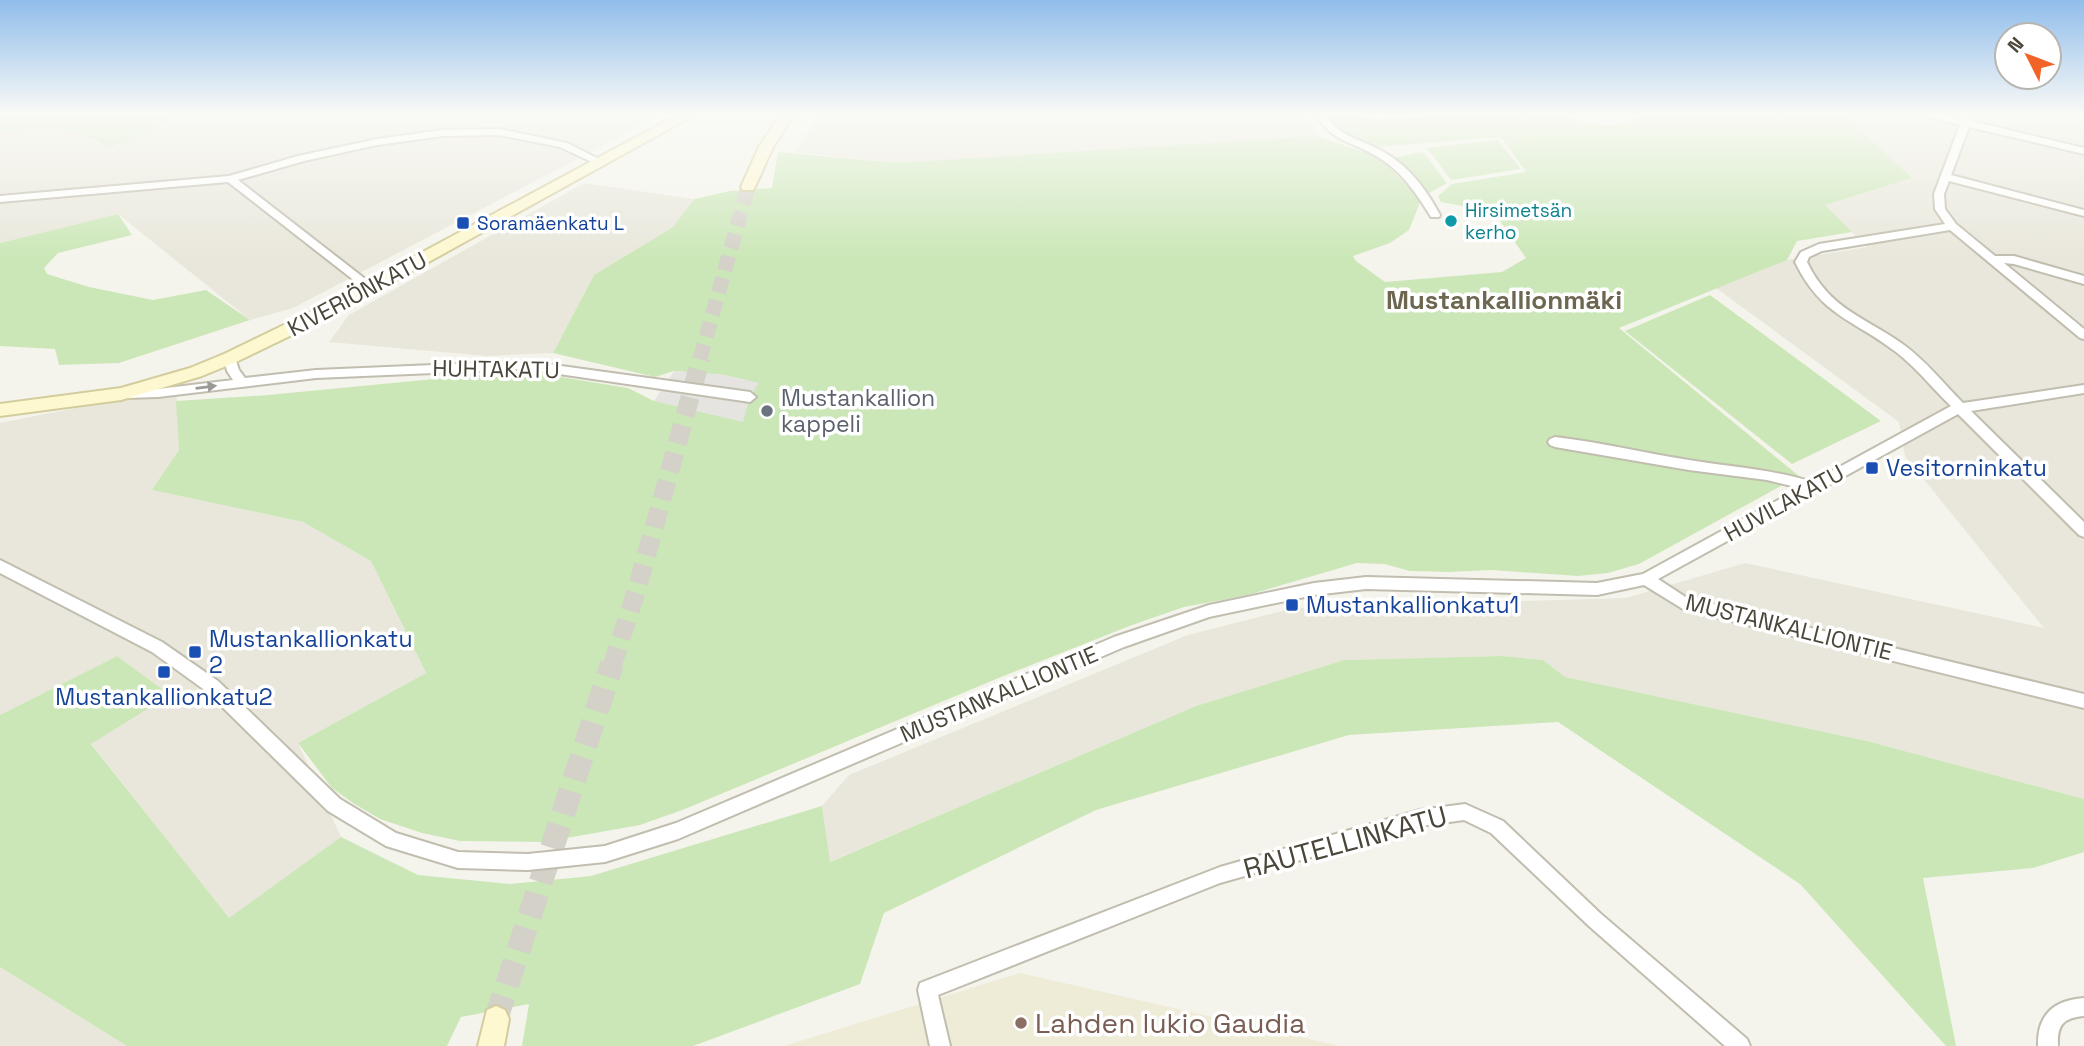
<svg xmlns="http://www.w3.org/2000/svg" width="2084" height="1046" font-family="'Space Grotesk',sans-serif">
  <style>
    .residential { fill: #e9e7db }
    .education { fill: #eeebd7 }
    .green { fill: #cbe7b7 }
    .parking { fill: #e5e4e0 }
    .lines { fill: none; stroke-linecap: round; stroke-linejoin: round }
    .secondary-tunnel-far2 { stroke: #d3d1c8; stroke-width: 15; stroke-dasharray: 15 8; stroke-linecap: butt }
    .secondary-tunnel-far1 { stroke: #d3d1c8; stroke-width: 19; stroke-dasharray: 19 10; stroke-linecap: butt }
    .secondary-tunnel { stroke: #d3d1c8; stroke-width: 24; stroke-dasharray: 24 12; stroke-linecap: butt }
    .street-casing { stroke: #c1bdaf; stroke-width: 4 }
    .secondary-casing { stroke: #d3cd9e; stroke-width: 4 }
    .street { fill: #fff; fill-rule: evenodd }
    .secondary { fill: #fdf8cf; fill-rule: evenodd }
    .oneway { fill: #9b9993 }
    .culture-dot { fill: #0f9aa8; stroke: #fff; stroke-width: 2.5 }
    .transit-dot { fill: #1a4fb4; stroke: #fff; stroke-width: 2.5 }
    .worship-dot { fill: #6b7280; stroke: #fff; stroke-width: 2.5 }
    .education-dot { fill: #8d6e63; stroke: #fff; stroke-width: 2.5 }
    .labels { text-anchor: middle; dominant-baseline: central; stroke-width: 7; stroke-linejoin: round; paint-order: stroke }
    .far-culture-label { font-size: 19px; fill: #0d838f; stroke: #fff; text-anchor: start }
    .far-transit-label { font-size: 19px; fill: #164399; stroke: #fff; text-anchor: start }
    .street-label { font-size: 23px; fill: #4a463a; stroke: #fff }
    .worship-label { font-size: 23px; fill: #5b616d; stroke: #fff; text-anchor: start }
    .transit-label { font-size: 23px; fill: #164399; stroke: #fff; text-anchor: start }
    .quarter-label { font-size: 26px; font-weight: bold; fill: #6d6651; stroke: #fff }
    .near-street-label { font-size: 28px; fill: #4a463a; stroke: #fff }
    .near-education-label { font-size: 28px; fill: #785e54; stroke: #fff; text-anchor: start }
  </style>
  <rect width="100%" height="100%" fill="#f5f4ec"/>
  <!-- residential -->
  <path class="residential" d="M188,113H651L657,117L293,308L250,320L118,214L0,243V134L31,128L66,129L110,148Z
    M820,113H1307L1316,136L897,163L795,152Z
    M1855,113H2084V799L1867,741L1564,677L1543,660L1502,656L1344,660L1196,706L829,862L822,806L849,775L1188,635L1294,608L1626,598L1745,563L2044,628L1905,456L1899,422L1716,288L1787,260L1867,247L1824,205L1912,178L1854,124Z
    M584,183L694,199L673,227L594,275L553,353L487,356L329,342L349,315Z
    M176,388L179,450L153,490L303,522L371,561L426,673L298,743L341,837L229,919L91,743L169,695L117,656L0,715V423Z
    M0,967L127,1046H0Z"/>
  <!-- education -->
  <path class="education" d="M1020,973L1340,1046H784Z"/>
  <!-- green -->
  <path class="green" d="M0,113H188L110,148C71,126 43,126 0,134Z
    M1326,113H1346L1380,120L1459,113H1560L1585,123L1611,126L1632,120L1642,113H1855L1854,124L1912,178L1825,205L1852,232L1797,241L1787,260L1619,328L1799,476L1639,564L1608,573L1578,576L1491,570L1449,572L1410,571L1384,564L1357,563L1248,595L1184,607L1132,625L1001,677L685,809L640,825L544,842L460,841L422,833L380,819L353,803L332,788L298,743L426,673L371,561L303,522L152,490L179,450L176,401L268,395L486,374L548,375L628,388L654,401L750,397L758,383L724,375L674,371L655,377L553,353L594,275L673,227L694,199L730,191L772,188L778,152L897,163L1316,136L1379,157L1421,200L1409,230L1390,243L1353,256L1356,261L1385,282L1502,272L1526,258L1494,212L1441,202L1438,196L1452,184L1526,172L1501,137L1375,147C1345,140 1341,141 1326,113Z
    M1498,140L1521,169L1451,180L1427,148Z
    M1423,152L1447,183L1427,194L1393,158Z
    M118,214L132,235L58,253L44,268L47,274L89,287L153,300L206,290L250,320L119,363L59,365L55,349L0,346V243Z
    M1710,295L1881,421L1792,464L1625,331Z
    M117,656L170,695L91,744L229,918L341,837L418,875L510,884L591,876L822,806L830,862L1196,706L1344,660L1502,656L1543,660L1565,677L1867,741L2084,799V852L2033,868L1923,878L1956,1046H1946L1800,884L1558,722L1349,735L1096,810L884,913L860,984L693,1046H522L529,1004L461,1017L447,1046H127L0,967V715Z"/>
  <!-- parking -->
  <path class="parking" d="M674,371L724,375L759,383L750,397L743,422L654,401Z"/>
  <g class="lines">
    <!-- secondary-tunnel-far2 -->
    <path class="secondary-tunnel-far2" d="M700,359L748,187"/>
    <!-- secondary-tunnel-far1 -->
    <path class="secondary-tunnel-far1" d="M612,666L637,589L701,358"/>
    <!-- secondary-tunnel -->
    <path class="secondary-tunnel" d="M496,1019L612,664"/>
    <!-- street casing -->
    <g class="street-casing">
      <path id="street" d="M1314,113H1324C1341,138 1358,138 1382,151C1408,165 1427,190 1440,215L1439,217H1431C1417,194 1401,170 1376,156C1348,139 1335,144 1314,113Z
        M1918,113H1936L1962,119L1964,113H1974L1971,121L2084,148V154L1969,127L1951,175L2084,210V216L1949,181L1944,194L1945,209L1956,224L1995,256H2014L2084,276V284L2014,264L2004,263L2084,329V339L2080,338L1950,230L1822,251L1809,257L1807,262C1830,310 1865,317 1904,345C1926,361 1944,384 1963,403L2084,385V393L1971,411L2084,522V537L2079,535L1958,414L1658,579L1687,598L2084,694V708L1683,609L1644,585L1597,595L1366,589L1314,595L1209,617L1124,647L678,839L605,862L528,870L458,868L386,846L328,811L206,691L152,652L0,573V560L162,642L218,681L340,799L396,833L458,852L528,854L605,846L676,823L1114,637L1209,605L1314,583L1366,577L1597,583L1643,574L1800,488L1767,480L1689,470L1555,447L1550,445L1548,442L1550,439L1555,437C1600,442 1644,453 1689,460C1730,467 1772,469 1812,482L1951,406C1933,389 1916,367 1896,352C1853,319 1821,316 1795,262L1801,252L1819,244L1945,224L1935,209L1934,194L1960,125Z
        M499,129L567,143L605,162L604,164H596L560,147L499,135L443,136L377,145L304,161L238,180L373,285V291L369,292L228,182L0,202V196L229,176L298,156L377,139L443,130Z
        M230,354L234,355L239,370L245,378L316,370L525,361L750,392L756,397L750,402L525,369L316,378L158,397L126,398L120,394L126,390L158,389L233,380L227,371L224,358Z
        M1465,804L1503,821L1601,914L1747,1039L1750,1046H1725L1589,926L1491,833L1464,820L1420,826L1220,883L938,995L950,1046H930L918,990L920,983L1220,867L1420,810Z
        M2084,998V1016C2063,1018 2057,1025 2058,1046H2038C2037,1015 2054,1000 2084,998Z"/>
    </g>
    <!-- secondary casing -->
    <g class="secondary-casing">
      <path id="secondary" d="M681,113H698L329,317L236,362L202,376L121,400L0,416V404L121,388L190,368L224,354L317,309Z
        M781,113H795L772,149L755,187L753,190H743L741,187L758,149Z
        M496,1006L505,1010L509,1019L504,1046H478L487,1010Z"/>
    </g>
    <!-- street -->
    <use href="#street" class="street"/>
    <!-- secondary -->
    <use href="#secondary" class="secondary"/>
  </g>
  <!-- one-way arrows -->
  <defs><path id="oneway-solid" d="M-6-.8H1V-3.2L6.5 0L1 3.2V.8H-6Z" transform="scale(1.75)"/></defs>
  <use class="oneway" href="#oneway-solid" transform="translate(206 387) rotate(-7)"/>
  <!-- sky -->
  <linearGradient id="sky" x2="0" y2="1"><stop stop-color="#90bdeb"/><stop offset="0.44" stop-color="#fafaf6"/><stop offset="1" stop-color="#fafaf6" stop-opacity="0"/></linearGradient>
  <rect width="2084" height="259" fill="url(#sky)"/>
  <!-- markers -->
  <circle class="culture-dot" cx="1451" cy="221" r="7"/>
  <g class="transit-dot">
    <rect x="456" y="216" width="14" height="14" rx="3.5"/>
    <rect x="1865" y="461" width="14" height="14" rx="3.5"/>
    <rect x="1285" y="598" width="14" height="14" rx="3.5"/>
    <rect x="188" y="645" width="14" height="14" rx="3.5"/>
    <rect x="157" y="665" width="14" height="14" rx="3.5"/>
  </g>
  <circle class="worship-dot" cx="767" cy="411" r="7"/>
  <circle class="education-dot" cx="1021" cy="1023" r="7"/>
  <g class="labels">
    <!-- far-culture labels -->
    <g class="far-culture-label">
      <text x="1465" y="210">Hirsimetsän<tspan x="1465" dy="22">kerho</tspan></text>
    </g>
    <!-- far-transit labels -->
    <g class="far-transit-label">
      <text x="477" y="223">Soramäenkatu L</text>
    </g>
    <!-- street labels -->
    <g class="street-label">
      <text transform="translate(357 294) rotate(-28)">KIVERIÖNKATU</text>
      <text transform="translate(496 369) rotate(1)">HUHTAKATU</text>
      <text transform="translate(1784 503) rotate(-29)">HUVILAKATU</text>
      <text transform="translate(1789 627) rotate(14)">MUSTANKALLIONTIE</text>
      <text transform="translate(999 694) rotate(-23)">MUSTANKALLIONTIE</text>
    </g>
    <!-- worship labels -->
    <g class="worship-label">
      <text x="781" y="398">Mustankallion<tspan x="781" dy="26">kappeli</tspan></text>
    </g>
    <!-- transit labels -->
    <g class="transit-label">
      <text x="1886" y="468">Vesitorninkatu</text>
      <text x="1306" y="605">Mustankallionkatu1</text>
      <text x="209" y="639">Mustankallionkatu<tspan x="209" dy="26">2</tspan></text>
      <text x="164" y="697" text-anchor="middle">Mustankallionkatu2</text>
    </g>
    <!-- quarter labels -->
    <g class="quarter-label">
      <text x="1504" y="300">Mustankallionmäki</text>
    </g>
    <!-- near-street labels -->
    <g class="near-street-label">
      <text transform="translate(1345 842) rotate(-15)">RAUTELLINKATU</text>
    </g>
    <!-- near-education labels -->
    <g class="near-education-label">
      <text x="1035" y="1023">Lahden lukio Gaudia</text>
    </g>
  </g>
  <!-- north arrow -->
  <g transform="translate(2028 56) rotate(312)"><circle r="33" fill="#ffffff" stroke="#b7b5b0" stroke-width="2"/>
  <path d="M0-5L12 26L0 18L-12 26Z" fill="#f16327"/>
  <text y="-10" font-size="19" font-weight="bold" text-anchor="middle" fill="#4a463a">N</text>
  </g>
</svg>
